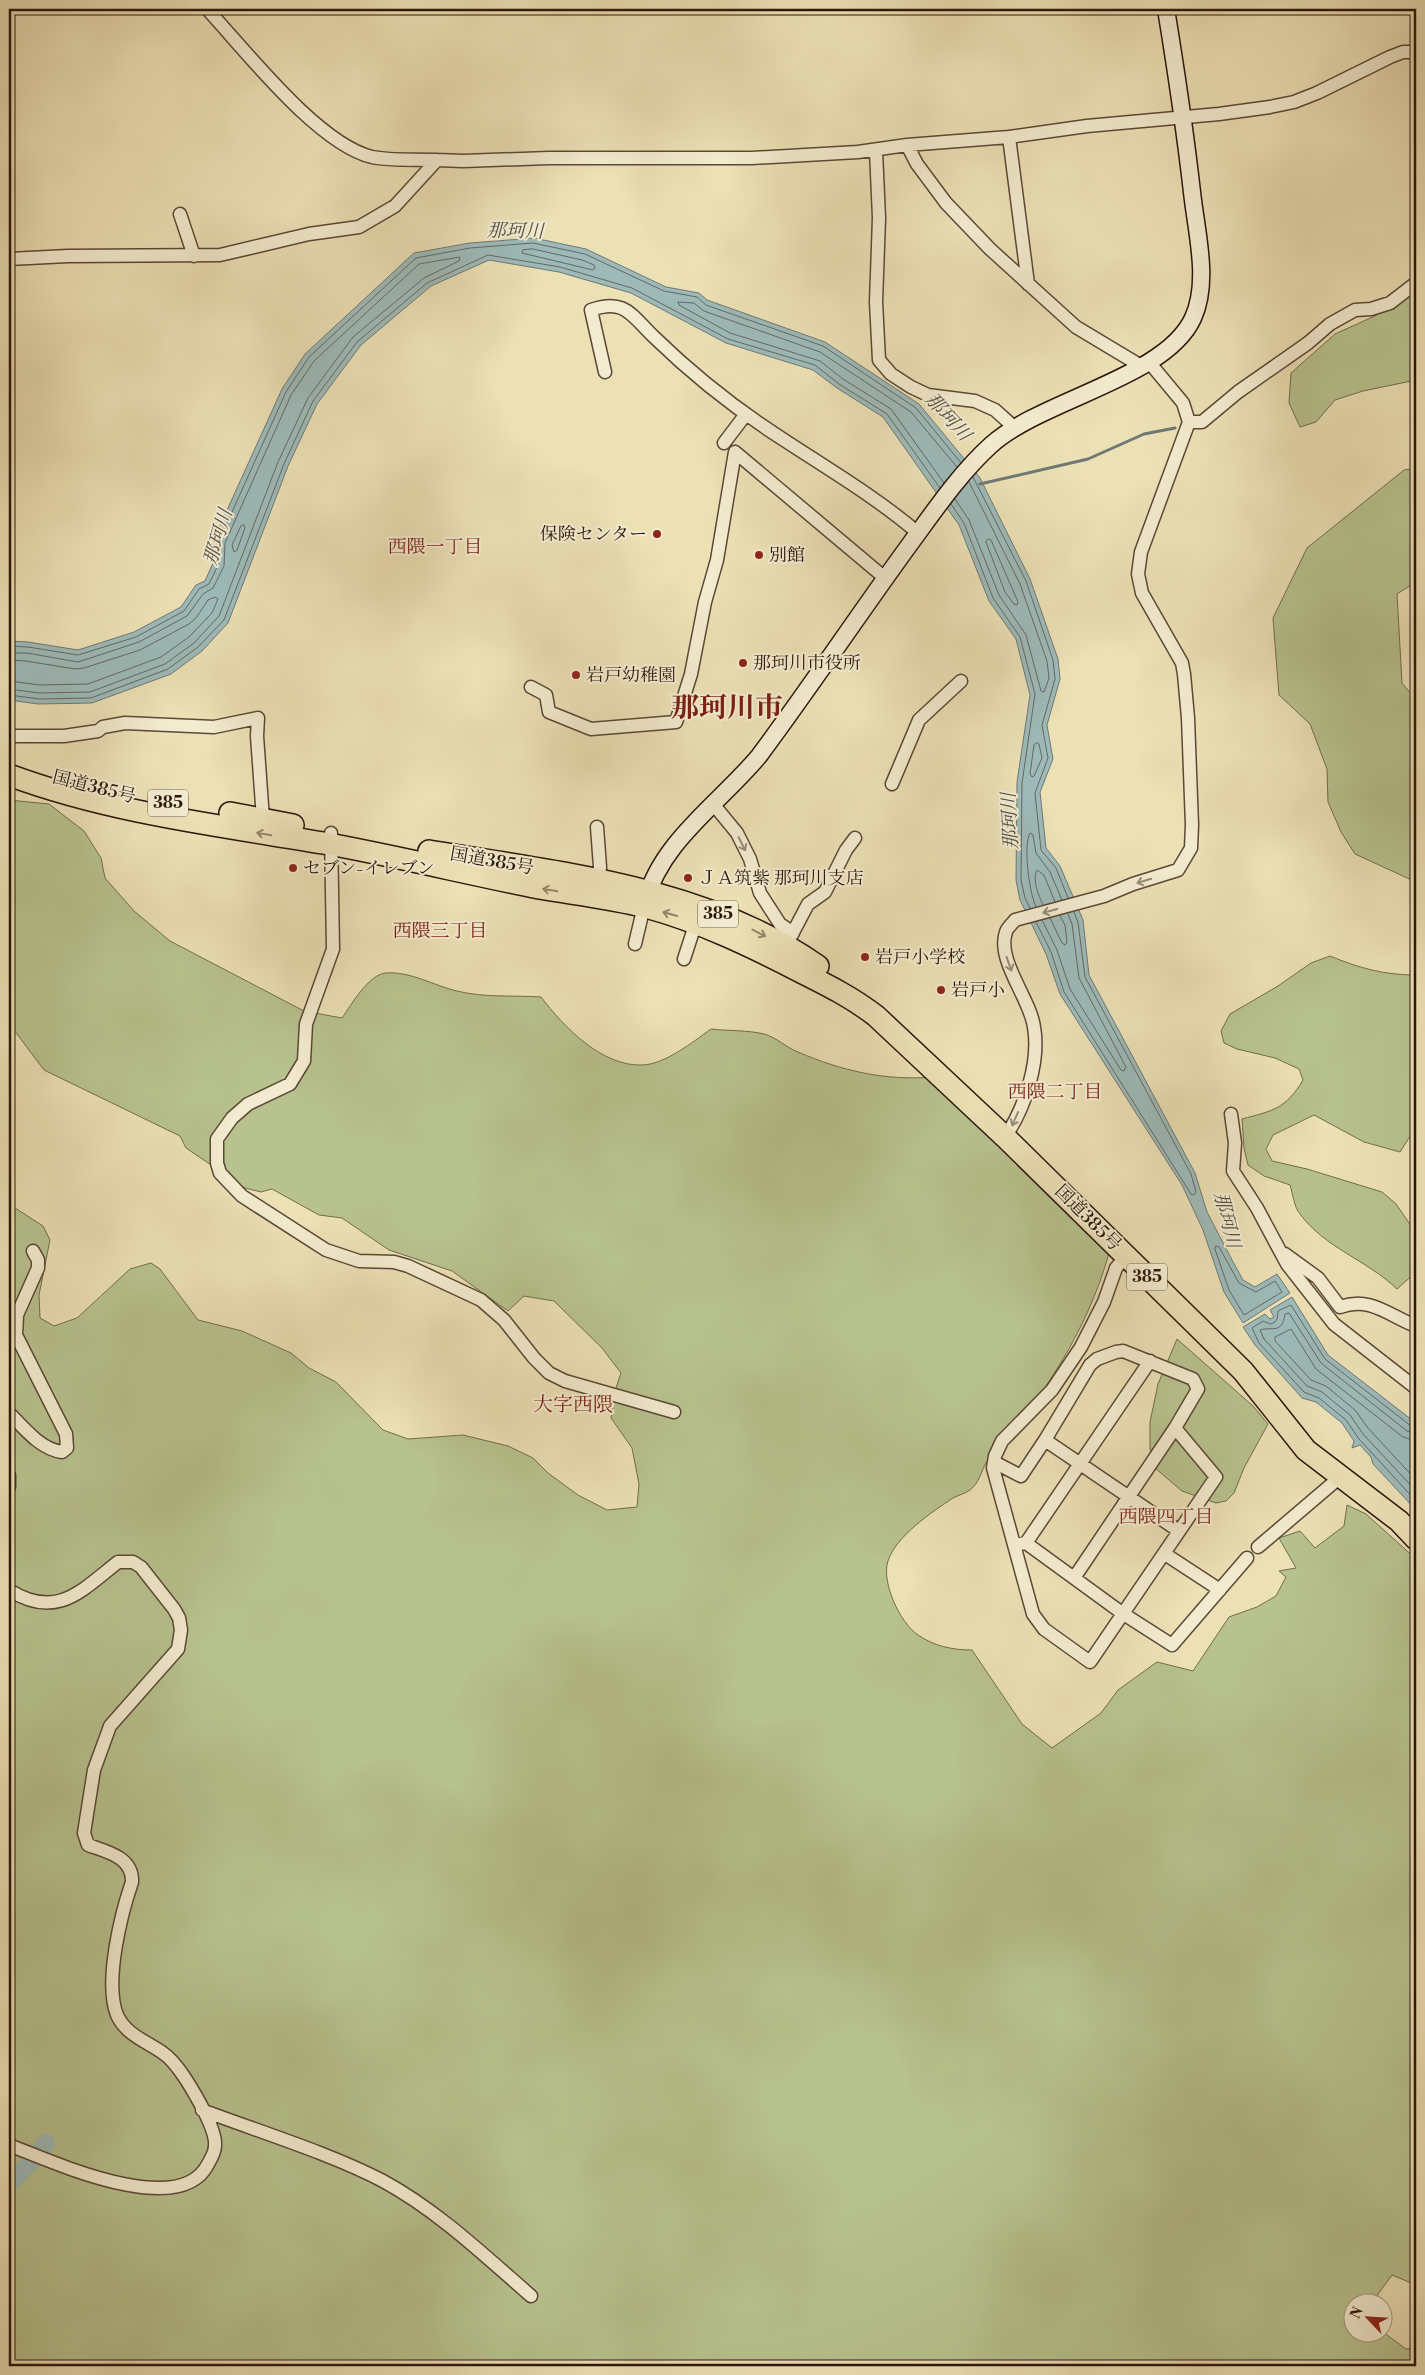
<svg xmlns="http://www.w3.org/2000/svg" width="1425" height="2375" font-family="'Libre Bodoni','Noto Serif JP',serif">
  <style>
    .green { fill: #b7c28e; stroke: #716c4d }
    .water { fill: #9dbab9; stroke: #6f7874 }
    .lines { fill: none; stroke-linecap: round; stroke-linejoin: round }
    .shore { stroke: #646862; stroke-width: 1 }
    .stream { stroke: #6f7874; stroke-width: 3 }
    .river { stroke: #9dbab9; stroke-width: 18 }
    .street-casing { stroke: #5b4836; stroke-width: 15 }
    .secondary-casing { stroke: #2b160c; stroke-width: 19 }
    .highway-casing { stroke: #2b160c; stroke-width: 24 }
    .street { stroke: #f3ebcf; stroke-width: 12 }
    .secondary { stroke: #f3ebcf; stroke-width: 16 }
    .highway { stroke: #ece0b5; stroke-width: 21 }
    .oneway { stroke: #958569 }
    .oneway2 { stroke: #998b77 }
    .poi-dot { fill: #8f2418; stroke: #f3ebcf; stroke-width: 2 }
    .labels { text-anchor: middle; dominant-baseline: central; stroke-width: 4; stroke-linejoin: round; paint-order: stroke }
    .shield { fill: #f3ebcf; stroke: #675646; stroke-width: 1 }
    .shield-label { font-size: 16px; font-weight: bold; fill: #2b160c }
    .poi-label { font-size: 18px; fill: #2b160c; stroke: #f3ebcf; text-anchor: start }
    .street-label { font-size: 18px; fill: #2b160c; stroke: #f3ebcf }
    .water-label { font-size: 19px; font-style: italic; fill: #534f49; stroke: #f3ebcf }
    .neighbourhood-label { font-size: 19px; fill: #7a1f14; stroke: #f3ebcf }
    .quarter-label { font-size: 20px; fill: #7a1f14; stroke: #f3ebcf }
    .town-label { font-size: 28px; font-weight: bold; fill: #7a1f14; stroke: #f3ebcf }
  </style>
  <rect width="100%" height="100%" fill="#ece0b5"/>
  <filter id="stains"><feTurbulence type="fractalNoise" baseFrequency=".004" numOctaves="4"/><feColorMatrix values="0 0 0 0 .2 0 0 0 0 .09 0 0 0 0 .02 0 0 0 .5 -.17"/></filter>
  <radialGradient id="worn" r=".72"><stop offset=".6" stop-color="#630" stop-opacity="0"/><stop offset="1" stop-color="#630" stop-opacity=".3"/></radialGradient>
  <!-- green -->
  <path class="green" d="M1416,280V380L1363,391L1335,400L1316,422L1300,427L1289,403L1291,373L1335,334L1377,315Z
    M1416,468V582L1397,594L1402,683L1416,700V882L1355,854L1341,832L1328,802L1327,769L1310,724L1279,695L1273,618L1307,548L1404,470Z
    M9,800L49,804L84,831L101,858L105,878L134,911L170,941L304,1011L342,1018C351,1005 369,974 386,973C410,971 435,986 457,991C484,998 513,995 541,997C564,1027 602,1067 643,1065C665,1064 693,1042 711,1029C728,1031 748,1030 764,1034C776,1037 787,1048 798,1052C842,1071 886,1081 933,1077L1110,1250C1091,1318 1059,1371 1017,1427C1008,1439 996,1449 987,1461C981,1471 980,1482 970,1490C965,1494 958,1495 953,1498C932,1512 896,1536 888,1561C881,1582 900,1623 918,1635C934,1646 952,1650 972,1650L1022,1724L1052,1748L1101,1713L1118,1690L1157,1662L1193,1671L1229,1617L1257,1607L1276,1596L1286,1577L1279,1571L1296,1568L1279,1538L1300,1531L1315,1548L1344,1526L1347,1505L1366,1514L1416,1559V2285L1392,2275L1378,2294L1376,2302H1352V2332H1383L1406,2349L1416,2348V2366H9V1204L43,1226L50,1240L39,1295L40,1318L54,1326L77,1318L130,1269L151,1263L160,1269L198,1320L242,1331L291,1353L309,1368L336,1382L383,1430L408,1439L463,1435L508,1446L533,1458L548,1473L578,1495L607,1510L637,1507L639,1484L632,1448L611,1418L615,1391L621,1373L602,1348L554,1301L524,1296L508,1311L452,1271L389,1250L342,1218L319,1215L272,1189L261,1192L245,1188L186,1148L180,1136L44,1070L14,1030L9,1027Z
    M1330,956C1359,968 1384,975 1416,975V1127L1400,1152L1364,1142L1314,1115L1273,1135L1266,1149L1272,1161L1307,1169L1382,1192L1396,1204L1416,1233V1272L1397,1289C1367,1260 1325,1248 1300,1214C1294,1207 1293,1194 1290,1185L1264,1176L1248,1165L1244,1148L1242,1119C1272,1111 1286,1109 1303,1080L1299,1069L1275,1058L1237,1049L1224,1043L1221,1031L1230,1014L1278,986L1311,963Z
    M1177,1339L1253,1406L1268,1424L1244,1468L1234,1493L1226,1501L1216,1503L1182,1491L1155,1468L1150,1449V1422L1158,1384Z"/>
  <!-- water -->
  <path class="water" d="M534,238L586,249L666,287L699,293L707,300L825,342L919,404L980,478L1030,579L1058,659L1060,679L1047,725L1053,759L1040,792L1046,848L1060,866L1083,920L1089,975L1195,1173L1207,1212L1232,1260L1243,1280L1255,1287L1277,1274L1290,1293L1243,1323L1224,1292L1203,1230L1182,1185L1060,994L1046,954L1020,900L1016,880L1017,782L1030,695L1016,639L989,601L959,525L883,417L837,388L813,370L726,343L631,293L559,272L489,260L431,286L361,345L317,404L288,466L228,623L202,651L171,674L92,703L38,704L9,700V641L28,642L78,650L134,632L181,607L196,585L205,581L213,563V541L282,389L305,354L414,253L470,243Z
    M1292,1297L1328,1355L1416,1423V1510L1373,1464L1371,1457L1360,1445L1352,1448L1354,1441L1342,1423L1316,1402L1302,1398L1255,1345L1243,1327L1265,1314L1270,1319L1274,1317L1270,1310Z"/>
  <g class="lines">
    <!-- shore -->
    <path class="shore" d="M533,249L582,260L594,265L595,268L593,270L522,253L523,250Z
      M973,477L1026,581L1053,660L1055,679L1042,725L1048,758L1035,793L1041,850L1056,868L1068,898
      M944,483L891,409L843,379L820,361L730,333L679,305L678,302L694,303L704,311L820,352L911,412L957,467
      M955,499L969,520L999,595L1026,635L1041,691L1044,692L1049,678L1047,661L1020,584L969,482
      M951,504L964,523L993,598L1020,637L1035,694L1022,783L1021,880L1025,898L1030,908
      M244,525L245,528L237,550L234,552L232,545L241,526Z
      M988,539L991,540L1018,602L1017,605L1014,604L1005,592L986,542Z
      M9,646L28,647L78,655L136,637L184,611L199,589L209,584L218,565L219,541L286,392L309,357L416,258L470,248L533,243L585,254L664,291L697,297L706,305L823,346L916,408L961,463
      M9,653H27L78,662L139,642L187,616L203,594L213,588L224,566L225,543L291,395L314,361L419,264L460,257L459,261L424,278L353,337L308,398L278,462L219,616L194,643L165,664L90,692L39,693L9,689
      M9,660L26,661L75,669L84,668L140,650L189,624L196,618L208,600L215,597L218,599L212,613L189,637L161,657L88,684L40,685L9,681
      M9,695L39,699L91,698L168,669L198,647L224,620L284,464L313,401L357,342L427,283L488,255L560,267L632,288L728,339L815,365L839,384L887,414L940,488
      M1037,743L1039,744L1042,758L1034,776L1032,777L1030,774L1034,745Z
      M1043,905C1038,894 1032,880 1037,870L1044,875L1055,902
      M1036,907C1029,892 1023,846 1030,833L1033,835L1036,853L1050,872L1062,900
      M1050,918L1062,943L1065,945L1067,942L1065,925L1060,916
      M1042,920L1057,950L1070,989L1121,1070L1124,1071L1126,1067L1079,978L1072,924L1068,914
      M1036,922L1051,952L1064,992L1191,1194L1194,1195L1196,1192L1191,1174L1085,977L1078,922L1074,912
      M1216,1246L1219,1247L1239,1283L1256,1292L1275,1281L1282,1292L1244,1315L1229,1290L1215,1249Z
      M1416,1427L1411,1426L1325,1359L1291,1305L1278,1311C1277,1317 1279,1322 1270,1324L1263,1321L1252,1328L1259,1343L1304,1392L1319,1398L1346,1420L1359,1439L1416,1501
      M1416,1433L1407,1431L1321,1363L1289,1313L1285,1314C1282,1335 1272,1326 1260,1330L1264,1339L1307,1386L1322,1392L1350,1415L1363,1434L1416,1491
      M1416,1441L1403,1437L1316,1369L1291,1329L1275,1337V1341L1311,1380L1326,1386L1355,1410L1368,1428L1416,1480"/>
    <!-- stream -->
    <path class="stream" d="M980,484L1088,459L1144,434L1175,428"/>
    <!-- river -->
    <path class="river" d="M9,2184L34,2159L46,2143"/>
    <!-- street casing -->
    <g class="street-casing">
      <path id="street" d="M207,9C246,51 318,144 372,157C392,161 417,159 437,160
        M1009,137L1028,284
        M907,145L917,164L946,203L990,249L1076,327L1141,366
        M876,151L879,218L876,302L879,360L891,374L911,387L928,395L975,401L995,410L1015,428
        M180,214L194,256
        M9,259L68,256L220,255L309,234L359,227L395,206L437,160L463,161L549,158H752L858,152L907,145L1009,137L1087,126L1219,114L1270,107L1294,102L1317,93L1390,57L1403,52H1416
        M605,372L591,310C625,298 631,315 654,337C692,374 736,409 781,438C828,469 876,497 918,533
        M1189,422H1202L1238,392L1308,343L1330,324L1355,310L1371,309L1390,303L1416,283
        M724,443L746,414
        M735,452L885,578
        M531,687L546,695L549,712L591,729L676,722L691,674L705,602L717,560L735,452
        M9,736H64L98,731L103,727L125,723L214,727L258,718L257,736L263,819
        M892,784L919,720L961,681
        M714,805L737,833L750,859L760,893L780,924L793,933
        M597,827L600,867L599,880
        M331,833L333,949L306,1024L304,1061L290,1084L248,1104L232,1118L217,1139V1163L220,1173L242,1196L326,1250L359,1261L394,1262L408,1266L481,1300L504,1320L534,1358L549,1373L565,1381L674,1412
        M789,940L808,904L825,892L846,850L855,838
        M635,944L644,906
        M684,959L696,922
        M1231,1114L1235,1143L1233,1171L1257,1208L1287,1264L1334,1324L1416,1388
        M1005,1137C1025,1108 1040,1062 1034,1027C1030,998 996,960 1006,932C1007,928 1012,924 1015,920L1104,896L1133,884L1178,870L1191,848L1192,825L1188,718L1184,674L1182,663L1142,593L1138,574L1141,552L1189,422L1183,403L1149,362
        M1285,1254L1318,1278L1340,1307C1371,1296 1389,1316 1416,1326
        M1126,1256L1116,1268L1104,1302L1081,1347L1052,1390L1002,1441L995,1456L993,1468L1033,1614L1044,1629L1090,1662L1216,1477L1175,1428
        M9,1413C24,1428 40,1449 62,1452L67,1448L66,1434L16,1335L17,1315L38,1268V1260L33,1251
        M1045,1440L1179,1531
        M994,1462L1021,1476L1045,1440L1090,1365L1097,1359L1116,1352L1123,1351L1193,1379L1198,1389L1175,1428L1074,1578
        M9,1475V1487
        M1026,1543L1150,1361
        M1014,1545L1026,1543L1122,1613L1172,1645L1247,1558
        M1258,1547L1339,1478
        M1165,1554L1220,1590
        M9,1590C57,1620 81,1591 118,1562H133L141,1567L174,1609L179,1618L181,1630L178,1649L110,1726L94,1770L84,1833L88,1845C107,1852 133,1857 132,1882C121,1914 104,1982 117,2015C126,2035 146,2041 163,2053C172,2059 179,2069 185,2078C194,2092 217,2130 215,2146C215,2152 211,2159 208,2164C180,2221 51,2161 9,2145
        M202,2110C260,2132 329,2153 383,2181C438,2211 484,2255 531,2296"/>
    </g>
    <!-- secondary casing -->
    <g class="secondary-casing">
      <path id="secondary" d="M645,903C660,842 720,803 759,756C811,686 859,614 910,544C935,510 960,473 991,445C1042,399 1166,378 1193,318C1210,281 1196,231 1192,192C1185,131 1176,70 1166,9"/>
    </g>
    <!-- highway casing -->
    <g class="highway-casing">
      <path id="highway" d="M9,775C111,813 222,826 329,844C399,857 469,874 539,888C574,894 611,898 646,907C701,922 751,946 801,972C827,985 853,998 876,1016L1005,1137L1243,1371L1306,1450L1399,1521L1416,1539
        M230,813L293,825
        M429,851C562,873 705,887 818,966"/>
    </g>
    <!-- street -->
    <use href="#street" class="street"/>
    <!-- secondary -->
    <use href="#secondary" class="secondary"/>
    <!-- highway -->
    <use href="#highway" class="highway"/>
  </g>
  <!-- one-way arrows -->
  <defs><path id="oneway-shaft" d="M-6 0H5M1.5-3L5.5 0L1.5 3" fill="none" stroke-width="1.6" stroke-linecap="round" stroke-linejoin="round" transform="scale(1.25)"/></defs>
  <g class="oneway">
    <use href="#oneway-shaft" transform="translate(264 834) rotate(-170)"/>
    <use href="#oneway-shaft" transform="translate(550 890) rotate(-170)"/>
    <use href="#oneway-shaft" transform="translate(670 914) rotate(-164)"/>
    <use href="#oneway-shaft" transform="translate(759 933) rotate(27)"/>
  </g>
  <g class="oneway2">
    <use href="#oneway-shaft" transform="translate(742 844) rotate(63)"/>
    <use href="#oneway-shaft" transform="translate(1144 881) rotate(163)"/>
    <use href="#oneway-shaft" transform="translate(1050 911) rotate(165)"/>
    <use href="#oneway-shaft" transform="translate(1009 964) rotate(71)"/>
    <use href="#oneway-shaft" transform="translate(1015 1119) rotate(114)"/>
  </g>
  <!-- markers -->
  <g class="poi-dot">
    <circle cx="657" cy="534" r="5"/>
    <circle cx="759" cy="555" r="5"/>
    <circle cx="743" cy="663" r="5"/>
    <circle cx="576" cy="675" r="5"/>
    <circle cx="293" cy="868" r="5"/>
    <circle cx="688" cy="878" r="5"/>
    <circle cx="865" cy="957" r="5"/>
    <circle cx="941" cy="990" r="5"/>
  </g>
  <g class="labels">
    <!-- shield labels -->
    <g class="shield">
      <rect x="148" y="789.5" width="40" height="27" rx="4"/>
      <rect x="698" y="900.5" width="40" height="27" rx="4"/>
      <rect x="1127" y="1263.5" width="40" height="27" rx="4"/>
    </g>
    <g class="shield-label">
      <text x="168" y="803">385</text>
      <text x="718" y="914">385</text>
      <text x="1147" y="1277">385</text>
    </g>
    <!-- poi labels -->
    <g class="poi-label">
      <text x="647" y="534" text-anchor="end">保険センター</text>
      <text x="769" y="555">別館</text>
      <text x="753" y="663">那珂川市役所</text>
      <text x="586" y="675">岩戸幼稚園</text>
      <text x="303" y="868">セブン-イレブン</text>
      <text x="698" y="878">ＪＡ筑紫 那珂川支店</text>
      <text x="875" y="957">岩戸小学校</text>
      <text x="951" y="990">岩戸小</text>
    </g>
    <!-- street labels -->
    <g class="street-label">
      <text transform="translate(94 787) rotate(14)">国道385号</text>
      <text transform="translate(492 861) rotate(10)">国道385号</text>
      <text transform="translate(1088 1218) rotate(45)">国道385号</text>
    </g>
    <!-- water labels -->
    <g class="water-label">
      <text transform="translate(515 231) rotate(1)">那珂川</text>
      <text transform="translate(948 417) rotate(48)">那珂川</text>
      <text transform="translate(218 537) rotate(-73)">那珂川</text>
      <text transform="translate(1010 821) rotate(-93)">那珂川</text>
      <text transform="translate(1227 1220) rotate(76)">那珂川</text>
    </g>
    <!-- neighbourhood labels -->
    <g class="neighbourhood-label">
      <text x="435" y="547">西隈一丁目</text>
      <text x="440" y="931">西隈三丁目</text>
      <text x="1055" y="1092">西隈二丁目</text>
      <text x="1166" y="1517">西隈四丁目</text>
    </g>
    <!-- quarter labels -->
    <g class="quarter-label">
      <text x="573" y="1405">大字西隈</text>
    </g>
    <!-- town labels -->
    <g class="town-label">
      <text x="727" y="708">那珂川市</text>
    </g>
  </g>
  <!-- margin -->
  <rect width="1425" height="2375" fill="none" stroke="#ece0b5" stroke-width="30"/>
  <rect x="10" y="10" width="1405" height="2355" fill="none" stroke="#2b160c" stroke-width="2.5"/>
  <rect x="15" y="15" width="1395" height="2345" fill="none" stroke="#2b160c"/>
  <!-- north arrow -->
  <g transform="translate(1368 2318) rotate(295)"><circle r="24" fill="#f3ebcf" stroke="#a39681"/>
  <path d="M0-4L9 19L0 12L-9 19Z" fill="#8f2418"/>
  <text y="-8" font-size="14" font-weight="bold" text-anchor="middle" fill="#2b160c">N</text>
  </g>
  <rect width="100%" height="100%" filter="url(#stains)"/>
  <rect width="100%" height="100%" fill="url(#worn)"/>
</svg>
